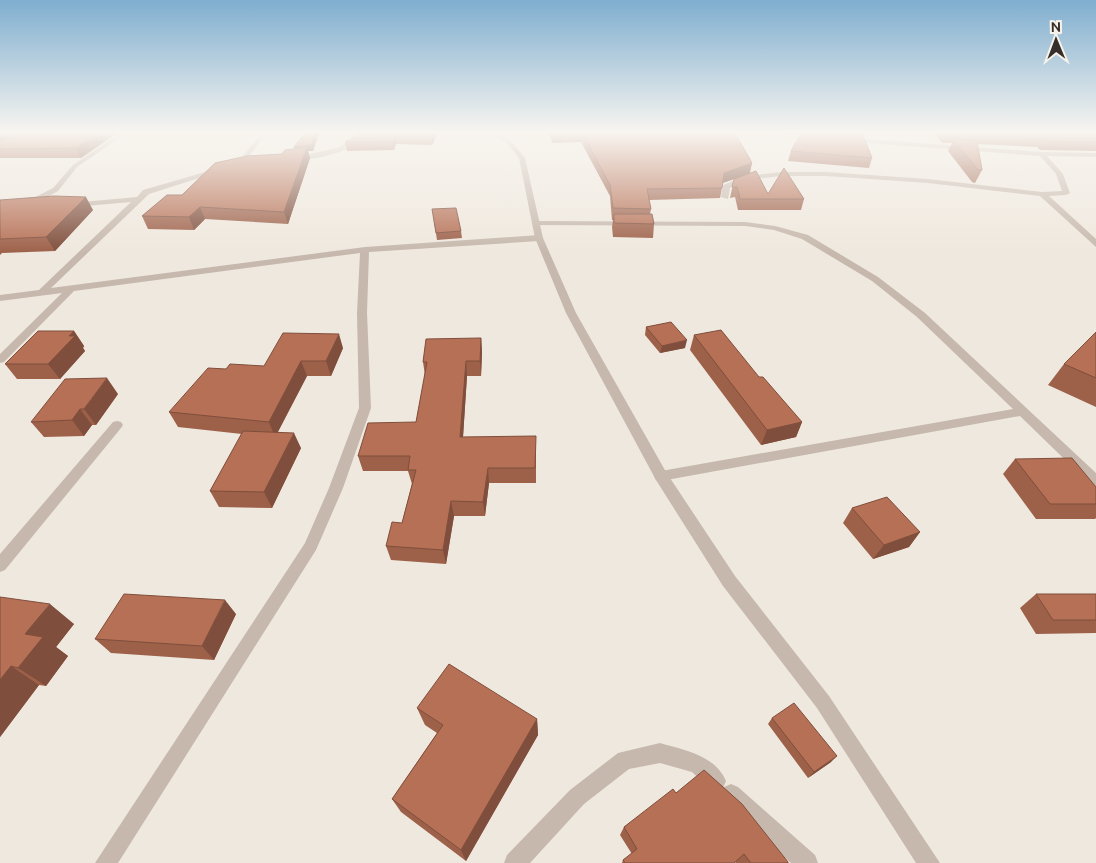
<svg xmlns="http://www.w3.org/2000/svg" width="1096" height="863" font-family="Ubuntu,sans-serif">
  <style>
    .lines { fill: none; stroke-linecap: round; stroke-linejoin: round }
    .minor { fill: #c6b8ac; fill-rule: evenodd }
    .tertiary { fill: #c6b8ac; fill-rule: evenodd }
    .wall { fill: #9d6049 }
    .shaded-wall { fill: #7f4e3c }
    .building { fill: #b67055; stroke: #7f4e3c }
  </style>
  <rect width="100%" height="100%" fill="#efe8de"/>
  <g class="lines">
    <!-- minor -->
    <path class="minor" d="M120,133H127L77,167L58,191L30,207H24V203L53,188L73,165Z
      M261,133H267L241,166H237V164Z
      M358,133H364C360,138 356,143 350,147C340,154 299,164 290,158L337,148L353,139Z
      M819,133L839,137L1042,152L1096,153V157L1047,156L1063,174L1070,193L1066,195L1049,196L1096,239V247L1040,196L928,183L826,176H781L747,180L730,188L728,199L721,197L723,185L746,176L781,172H826L928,179L1042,192L1062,191L1056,174L1040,156L839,141L825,138Z
      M219,168L221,169V171L149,194L51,288L365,247L539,235L543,238L539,241L369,252L367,313L371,408L343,488L316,550L118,863H95L305,543L329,488L359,408L357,313L360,253L74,291L4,362L0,363V354L62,293L0,301V295L39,290L131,202L74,207L70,205L71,203L137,197L143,190Z
      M533,221L745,222L775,226L808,235L878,277L925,313L1096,473V486L1091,485L1020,416L661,481L656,480L654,476L656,472L661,471L1013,409L917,317L872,281L802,239L774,230L745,226L536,225H533Z
      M117,421L121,422L123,425L121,428L5,570L0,572V554L113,422Z
      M660,743C684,750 715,755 726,781L723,788L716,791L709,788L692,772L660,763L629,769L584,804L530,863H504L507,855L570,790L618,753Z
      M731,784L738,787L815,855L818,863H791L724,801L721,794L724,787Z"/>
    <!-- tertiary -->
    <path class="tertiary" d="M489,133H497L510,140L525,158L543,238L576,313L666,472L735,576L829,696L940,863H916L817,708L723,586L656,480L566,313L535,238L519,158L506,142Z"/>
  </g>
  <!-- wall -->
  <path class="wall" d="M0,133H117L81,158H0Z
    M305,133H319L313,151H308L310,158L288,224L205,219L194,230L148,229L142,216L182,195L294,149Z
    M357,133H438L432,145L396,144L394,150L347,151L345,142L351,139Z
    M549,133H735L752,163L750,173L768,194L804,199L801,210H738L735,197L730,198L734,179L723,183L720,198L649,200L651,209L650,214L654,224L653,238L613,237L612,227L613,220H612L610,196L581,142L552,143Z
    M768,133H849L872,158L869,168L788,161L791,151L801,134Z
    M934,133H1096V151L1040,150L1037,147L977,144L982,170L975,183L972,182L948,151L952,143H942Z
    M0,200L93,210L55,251L2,253L0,255Z
    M432,209L461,231L462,238L437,240Z
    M646,327L685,348L660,353L645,335Z
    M74,331L84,346L83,348L85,351L60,379H17L5,364Z
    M1096,332V407L1048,385L1064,364Z
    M694,335L759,377L802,422L796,437L761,445L690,350Z
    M481,338L482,352L481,376H467L463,437L536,451V483H489L485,516H454L446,564L391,560L386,546L402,523L412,484L408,471H363L358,456L416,422L425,375L423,362Z
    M343,348L331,376H307L278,432L301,448L272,508L219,507L210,491L242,434L178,427L169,412L226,369L264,366Z
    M118,394L96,425H92L84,436L44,437L31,422Z
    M1015,459L1096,487V518L1095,519H1036L1003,474Z
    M852,508L920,532L909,547L873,559L843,523Z
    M1036,594H1096V633L1036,634L1020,608Z
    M0,597L74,624L56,647L68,656L46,686L39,685L0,737Z
    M236,614L214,660L111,653L95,639Z
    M417,708L537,719L538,735L466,861L401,812L392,799L437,733L425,725Z
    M772,718L831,762L808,778L768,724Z
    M676,793L788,863H736L735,862L734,863H622L623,860L632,854L620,835L624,827Z"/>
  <!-- shaded-wall -->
  <path class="shaded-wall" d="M2,133H24L0,146V134Z
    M99,133H117L81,158L76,148Z
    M315,133H319L313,151H308L310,158L288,224L284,212L295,153L294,147Z
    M433,133H438L432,145L431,136Z
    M395,135L396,144L394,150L393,141Z
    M752,163L749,174L722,183L724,173Z
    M86,197L93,210L55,251L46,237Z
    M200,207L205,219L194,230L189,217Z
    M74,331L84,346L83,348L85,351L60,379L48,364Z
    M339,334L343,348L331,376L326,361Z
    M481,338L482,352L481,376L480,361Z
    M687,340L685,348L660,353L662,346Z
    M301,361L307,376L275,437L269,422Z
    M466,361L467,376L462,452L460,437Z
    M107,378L118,394L96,425L84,409Z
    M80,409L92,425L84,436L72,420Z
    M802,422L796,437L761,445L767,430Z
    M294,433L301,448L272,508L264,492Z
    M488,468L489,483L485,516L483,502Z
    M451,501L454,516L446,564L443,550Z
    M920,532L909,547L873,559L884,545Z
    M225,600L236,614L214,660L202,646Z
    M50,604L74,624L56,647L68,656L46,686L18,668L25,634Z
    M11,666L39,685L0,737V680Z
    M537,719L538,735L466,861L461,850Z
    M837,756L831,762L808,778L814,772Z"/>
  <!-- building -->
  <path class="building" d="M18,133H99L76,148L0,149V142Z
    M305,133H315L311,145L294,147Z
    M357,133H433L431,136L395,135L393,141L345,142L351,139Z
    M582,133H735L752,163L724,173L722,188L647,189L651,209L613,208L610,185Z
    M801,133H849L863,135L872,158L791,151Z
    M945,133H1096V142L1045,141L1042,138L946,134Z
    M953,139L977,141L982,170H978Z
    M307,147L284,212L200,207L189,217L142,216L167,195H182L215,163L247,156L282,154L285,150Z
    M784,168L804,199H740L737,187H732L734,179L756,171L768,194Z
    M54,196L86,197L46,237L0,239V200Z
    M456,208L461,231L436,233L432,209Z
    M614,214H652L654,224L614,223Z
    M671,322L687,340L662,346L646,327Z
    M721,330L759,377H763L802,422L767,430L694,335Z
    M38,331H74L69,336H75L48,364H5Z
    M1096,332V378L1064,364Z
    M283,333L339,334L326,361H301L269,422L169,412L208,368L226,369L230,364L264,366Z
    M481,338L480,361H466L460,437L536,436L535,468H488L483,502L451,501L443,550L386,546L392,522L402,523L416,470H408L410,456H358L368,423L416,422L427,362H423L426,339Z
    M107,378L84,409H80L72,420L31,422L65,379Z
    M243,431L294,433L264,492L210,491Z
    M1072,458L1096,487V504H1050L1015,459Z
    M887,497L920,532L884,545L852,508Z
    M124,594L225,600L202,646L95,639Z
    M1036,594H1096V620H1053Z
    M0,597L50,604L25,634L43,637L18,668L11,666L0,680Z
    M449,664L537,719L461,850L392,799L443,725L417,708Z
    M794,703L837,756L814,772L772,718Z
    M704,770L742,804L788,862V863H751L744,854L734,863H625L623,860L637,849L624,827L673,789L676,793Z"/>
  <!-- sky -->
  <linearGradient id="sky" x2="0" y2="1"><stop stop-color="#7faecf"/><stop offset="0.52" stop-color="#f8f5f0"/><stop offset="1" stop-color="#f8f5f0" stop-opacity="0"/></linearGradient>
  <rect width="1096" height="254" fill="url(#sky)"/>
  <!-- north arrow -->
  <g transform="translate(1056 40) rotate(359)" stroke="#f7f2ea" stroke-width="4" paint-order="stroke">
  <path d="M0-4L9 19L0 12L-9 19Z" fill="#352e2a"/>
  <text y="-8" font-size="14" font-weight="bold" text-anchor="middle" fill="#352e2a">N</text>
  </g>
</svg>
